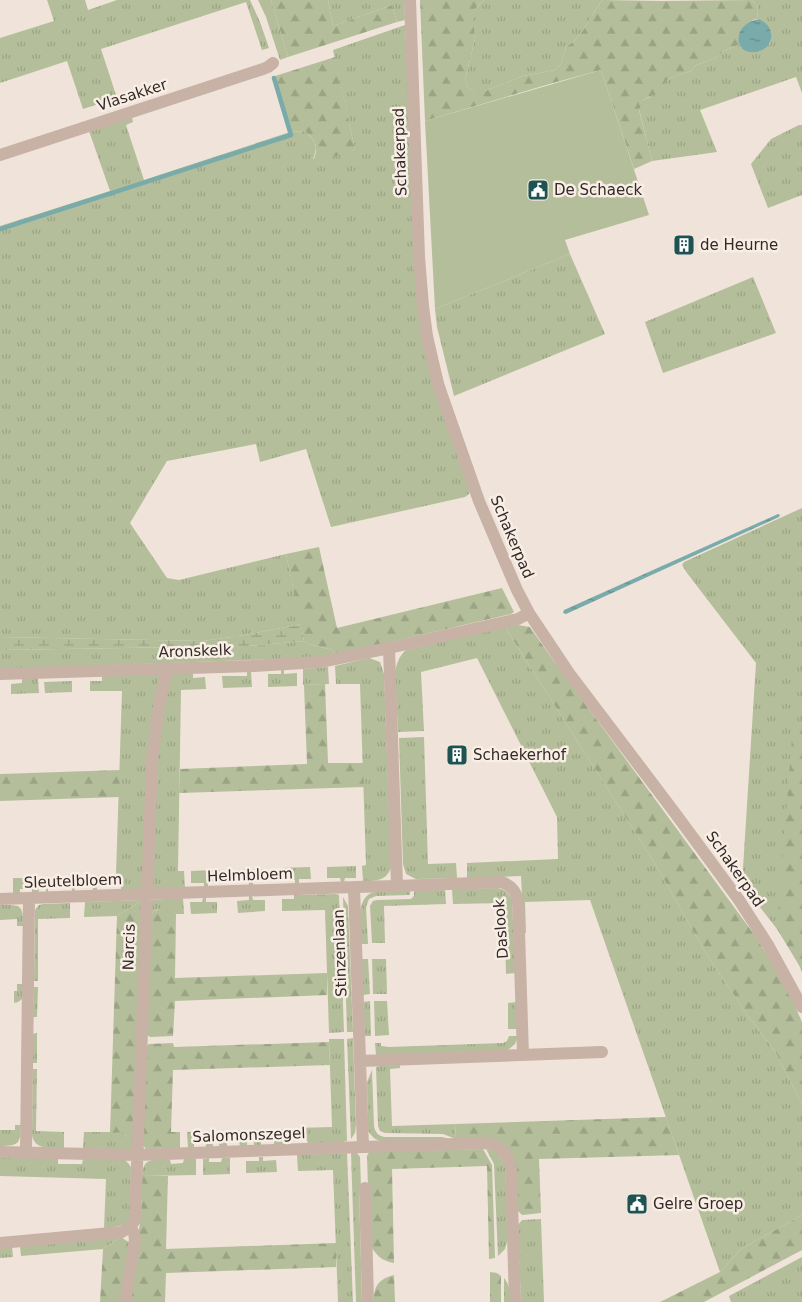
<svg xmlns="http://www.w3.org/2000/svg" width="802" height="1302" font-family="'DejaVu Sans',sans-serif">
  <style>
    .grass { fill: url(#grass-tufts) }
    .forest { fill: url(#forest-firs) }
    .wetland { fill: url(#wetland-marsh) }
    .garden { fill: #b4be9a }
    .water { fill: url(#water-ripples) }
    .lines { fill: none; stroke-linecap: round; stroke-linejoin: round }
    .stream { stroke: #79abaa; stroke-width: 4.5 }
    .minor { stroke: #c7b2a5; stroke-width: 12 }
    .labels { text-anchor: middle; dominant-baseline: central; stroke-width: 5; stroke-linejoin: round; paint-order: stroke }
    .street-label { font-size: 15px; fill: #332926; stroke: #f8eee5 }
    .poi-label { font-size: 15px; fill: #332926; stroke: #f8eee5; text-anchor: start }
  </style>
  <defs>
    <pattern id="grass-tufts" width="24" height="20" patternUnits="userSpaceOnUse" patternTransform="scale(1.25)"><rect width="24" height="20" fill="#b4be9a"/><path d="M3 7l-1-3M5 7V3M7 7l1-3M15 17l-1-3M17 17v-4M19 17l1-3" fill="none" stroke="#9ba385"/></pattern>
    <pattern id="forest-firs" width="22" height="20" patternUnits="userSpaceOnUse" patternTransform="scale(1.25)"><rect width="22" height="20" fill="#b4be9a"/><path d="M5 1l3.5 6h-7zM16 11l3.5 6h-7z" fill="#9ba385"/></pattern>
    <pattern id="wetland-marsh" width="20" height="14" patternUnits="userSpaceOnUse" patternTransform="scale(1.25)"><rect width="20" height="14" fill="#b4be9a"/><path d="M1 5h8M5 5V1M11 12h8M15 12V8" fill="none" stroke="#9ba385"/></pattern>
    <pattern id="water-ripples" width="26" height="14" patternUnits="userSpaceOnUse" patternTransform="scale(1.25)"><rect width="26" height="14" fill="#79abaa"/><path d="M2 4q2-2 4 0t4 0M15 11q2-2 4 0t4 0" fill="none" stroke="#648b8a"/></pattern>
  </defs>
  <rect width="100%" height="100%" fill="#f0e3d9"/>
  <!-- grass -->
  <path class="grass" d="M47,0H85L88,10L117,0H250L260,22L269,48L262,50L246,2L101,49L117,98L83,109L67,61L0,83V38L54,21Z
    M258,0H271L288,57L280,60L266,17Z
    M328,0H404L405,20L397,22L392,5L333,26Z
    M484,0H603L600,3L582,32L574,41L566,47L561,64L555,70L523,76L485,91H474L467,87L465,80L475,39L472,17L474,10Z
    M751,0H802V93L796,77L700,110L717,152L652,161L639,109V103L643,100L650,97L668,79L691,71L696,65L715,58L724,51L740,44L742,48L770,44C773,31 768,27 759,19H757C758,10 760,5 751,0Z
    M405,25L417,278L471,488L469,494L465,497L331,527L306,449L260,462L256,444L167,461L130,523L167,578L179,580L286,554L301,624L245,635L203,641L0,637V226L110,191L89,131L132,117L133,122L126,125L144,180L290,132L305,131C315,142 319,144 313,159L355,150L333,50Z
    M799,125H802V195L768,208L751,164L771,139Z
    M570,254L605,334L454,396L437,327L435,309Z
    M753,277L776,333L663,373L645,322Z
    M802,508V972L779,917L777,929L742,884L756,663L687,573L682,565L684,562Z
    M505,627L654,862L707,955L746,1013L776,1053L802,1104V1215L741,1249L720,1272L590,900L525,902L526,933H524L521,876L467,878V863L558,859L557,817L477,658L421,672L424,731L398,732L395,672C397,663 399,656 406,650Z
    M304,641L308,644L333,650L334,655L306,658L0,669V650L247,646Z
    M369,658L380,662L384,674L391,867C387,881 376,881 363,881L362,866L366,865L360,684H336L335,666Z
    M328,667L329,684L303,685V669Z
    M281,670H284V674L297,673V686L268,687V674H281Z
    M247,671H251L252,687L223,688L222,676H247Z
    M193,673V678L205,677L206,689L181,690L178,871H184L185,888L150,889L156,760L169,674Z
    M162,674L143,889L121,890V885L97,886V891H93L92,876L116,874L122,691H90V681H102V676Z
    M38,678L39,693L11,694V684L22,683V679Z
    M72,681V692L45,693L44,682Z
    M424,737L428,864L456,863L457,878L416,879L406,874L403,864L399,738Z
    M356,866V878H345L344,882H341L340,878H327V867Z
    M310,867L311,879H299V884H295V880H282V868Z
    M265,869L266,881H253V885H249V881L236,882V870Z
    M220,870V882H208V887H204V883H191V871Z
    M74,876L75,892H72V887L48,888V892H46L45,877Z
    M13,878H38L39,893H32V889H20V894H13Z
    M497,888C505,889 508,893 512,900L515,973L506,974L504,903L453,904L452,889Z
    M445,889L446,904L384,906L385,943H372L370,906L373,901L377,900L411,899L414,896V891Z
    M410,891V894L409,895L376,896L369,899L366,907L368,944H361C361,928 354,896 375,892C386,890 399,891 410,891Z
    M336,894L339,895L344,1032L329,1033L325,910L282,911V899H294V895Z
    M249,896H252L253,900H265V911L238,913L237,901L249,900Z
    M343,897L348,906L353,1032H347Z
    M183,898L184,914H176C172,910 161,908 156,910C153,911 151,914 150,916V900Z
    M203,898H206V902H217V913L191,914L190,902H202Z
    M143,900L117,916L84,917L85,902Z
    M70,903V918L38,919V981H34L35,910L39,905L43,904Z
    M0,905C22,905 22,904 24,926H17V919L0,920Z
    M362,959H368L370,994L363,995Z
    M372,959H386L387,994H373Z
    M17,984H23L22,999L18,1002L14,1003V991H17Z
    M34,987H38L37,1017H33Z
    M370,1001L371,1036H365L363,1002Z
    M374,1001H387L389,1035L375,1036Z
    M517,1002V1029H508V1003Z
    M37,1033V1063H33V1034Z
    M509,1036H518L515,1044L508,1050L376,1055L375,1043H381V1046L389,1047L503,1043L507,1041Z
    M353,1038L356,1125L355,1133L351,1139L347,1039Z
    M329,1039H344L347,1141L342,1142L308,1144L307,1140H295V1128L332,1127Z
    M400,1065V1068L390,1069L392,1126L455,1124L456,1139L443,1134L385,1133L380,1131L378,1126L376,1067L380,1066Z
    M33,1069H37L36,1131L64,1132V1148C51,1147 35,1151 32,1135Z
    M372,1070L374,1126C375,1132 378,1136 385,1137H442L449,1139L383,1142C376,1140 371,1137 368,1130L367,1082Z
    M15,1125H21C20,1143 20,1146 0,1146V1130H15Z
    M288,1129V1144L274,1145V1141H261V1145H254L253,1130Z
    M247,1130V1146H240L239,1142H227V1146L219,1147V1131Z
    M212,1131L213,1147H206V1143H194V1148H188L187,1132Z
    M84,1132H123L135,1145V1150L83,1148Z
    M486,1149L497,1152L505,1164L508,1239L505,1249L498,1256L494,1164Z
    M347,1153L353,1302H338L333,1170L298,1171L297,1155Z
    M351,1153H357L360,1157L361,1188L359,1189L362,1302H356Z
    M0,1157L58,1158V1164H82L83,1159L125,1160L128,1163L131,1167L130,1218L124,1225L104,1229L106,1179L0,1176Z
    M259,1157H263V1161L276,1160L277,1172L246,1173V1161H259Z
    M209,1158V1162H221L222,1158H230V1174L203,1175V1159Z
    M184,1159H196V1175L142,1176C143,1156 154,1160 170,1160L171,1164L183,1163Z
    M541,1219L544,1302H521L518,1225L522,1220Z
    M121,1237L103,1249L21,1256L20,1246Z
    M12,1247L13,1257L0,1258V1248Z
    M802,1257V1302H731L729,1296Z
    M504,1278C510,1285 510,1293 510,1302H504Z"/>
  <!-- forest -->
  <path class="forest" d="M271,0H328L333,26L392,5L397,22L288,57Z
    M420,0H484L474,10L473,17L475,39L465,80L467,87L474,91H485L523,76L555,70L561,64L566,47L574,41L582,32L600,3L603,0L662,1L751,0C760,5 758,10 757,19L753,20C746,27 737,34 740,44L724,51L715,58L696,65L691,71L668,79L657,93L643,100L639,103V110L652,161L634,169L601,70L553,83L425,121Z
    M335,57L355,150L314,163C313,157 316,156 316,150C317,142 310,136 305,131L290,132L272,77Z
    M319,547L337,628L502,588L514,612L511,614L334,655L333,650L308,644L304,641L286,554Z
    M518,625L530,627L553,660L756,937L787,988L802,1022V1104L776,1053L746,1013L707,955L654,862L505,627Z
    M325,684L328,763H363L364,787L179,793L180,769L307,764L304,685Z
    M802,728V970L777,929L792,738L794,734Z
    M120,770L119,797L0,801V774Z
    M143,900L135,1145L123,1132L110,1133L117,916Z
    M163,908L170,909L176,914L175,978L327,973V995L175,1001L173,1036L150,1037L145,1033L150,916L154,911Z
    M329,1042L330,1065L173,1070L171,1132H180V1148L146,1149L142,1144L145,1047L149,1044L173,1043L174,1047Z
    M666,1117L679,1155L539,1159L541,1213L522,1215L518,1211L514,1157L456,1139L455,1124Z
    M483,1149L492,1165L495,1258L489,1259L487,1166L392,1169L394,1263C383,1261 378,1257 372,1248L368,1188L367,1156L369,1152Z
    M142,1176H168L166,1249L336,1243V1267L166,1273L165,1302H128L141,1216Z
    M802,1215V1250L704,1302H660L720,1272L741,1249Z
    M121,1237L130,1243L121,1302H100L103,1249Z
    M490,1272L497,1273L501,1276V1302H490Z
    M394,1275L395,1302H374C373,1286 379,1279 394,1275Z"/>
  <!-- wetland -->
  <path class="wetland" d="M301,624L304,641L247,646L0,650V637L203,641L245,635Z"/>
  <!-- garden -->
  <path class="garden" d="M601,70L649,215L565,240L570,254L435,309L425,121Z"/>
  <!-- water -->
  <path class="water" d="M759,19C766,23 770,26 771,34C774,53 744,59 739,43C736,29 748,21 759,19Z
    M778,514L780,515L779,517L566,614L563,613L564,610Z"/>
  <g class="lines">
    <!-- stream -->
    <path class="stream" d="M0,229L291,135L274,78"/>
    <!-- minor -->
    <path class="minor" d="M410,0L419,257L423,306L427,336L438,384L479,501L517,590L529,613L569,673L675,813L739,900L768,945L802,1007
      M0,155L263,69L268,67L273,63
      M0,674L252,666L320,662L389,648
      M397,886L501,882C511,885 516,891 518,901L523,1055
      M0,899L354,887
      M360,1061L602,1052
      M0,1152L137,1155L363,1147
      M26,1153L29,898
      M365,1188L368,1302
      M0,1243L122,1232L130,1227L135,1220L152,761L158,711L167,668
      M125,1302L135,1239L134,1233L130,1227
      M515,1302L511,1168C509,1154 500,1146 487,1143L363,1147L354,887L397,886L389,648L518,619L529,613"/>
  </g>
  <!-- icons -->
  <defs>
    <g id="civic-square" transform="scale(1.125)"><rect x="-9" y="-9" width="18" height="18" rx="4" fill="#1e5352" stroke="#f8eee5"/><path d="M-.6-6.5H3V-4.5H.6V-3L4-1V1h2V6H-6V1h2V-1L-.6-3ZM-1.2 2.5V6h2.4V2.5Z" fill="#fff"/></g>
    <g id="building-square" transform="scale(1.125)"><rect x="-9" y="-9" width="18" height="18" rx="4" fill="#1e5352" stroke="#f8eee5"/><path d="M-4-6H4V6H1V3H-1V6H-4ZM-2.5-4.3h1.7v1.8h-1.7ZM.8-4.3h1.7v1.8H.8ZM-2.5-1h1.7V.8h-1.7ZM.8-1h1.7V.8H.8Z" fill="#fff"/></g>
  </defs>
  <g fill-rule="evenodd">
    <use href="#civic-square" x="538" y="190"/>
    <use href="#building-square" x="684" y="245"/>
    <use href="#building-square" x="457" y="755"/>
    <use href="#civic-square" x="637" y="1204"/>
  </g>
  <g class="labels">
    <!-- street labels -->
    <g class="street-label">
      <text transform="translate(132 95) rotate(-18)">Vlasakker</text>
      <text transform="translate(400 152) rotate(-92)">Schakerpad</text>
      <text transform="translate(512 537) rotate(67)">Schakerpad</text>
      <text transform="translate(195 651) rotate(-2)">Aronskelk</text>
      <text transform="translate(735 869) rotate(55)">Schakerpad</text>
      <text transform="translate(250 875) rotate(-2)">Helmbloem</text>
      <text transform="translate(73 881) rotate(-2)">Sleutelbloem</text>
      <text transform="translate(501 929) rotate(-94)">Daslook</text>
      <text transform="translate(129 947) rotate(-88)">Narcis</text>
      <text transform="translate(340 953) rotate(-92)">Stinzenlaan</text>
      <text transform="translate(249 1135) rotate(-2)">Salomonszegel</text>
    </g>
    <!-- poi labels -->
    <g class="poi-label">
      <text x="554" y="190">De Schaeck</text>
      <text x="700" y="245">de Heurne</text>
      <text x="473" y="755">Schaekerhof</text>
      <text x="653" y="1204">Gelre Groep</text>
    </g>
  </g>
</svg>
